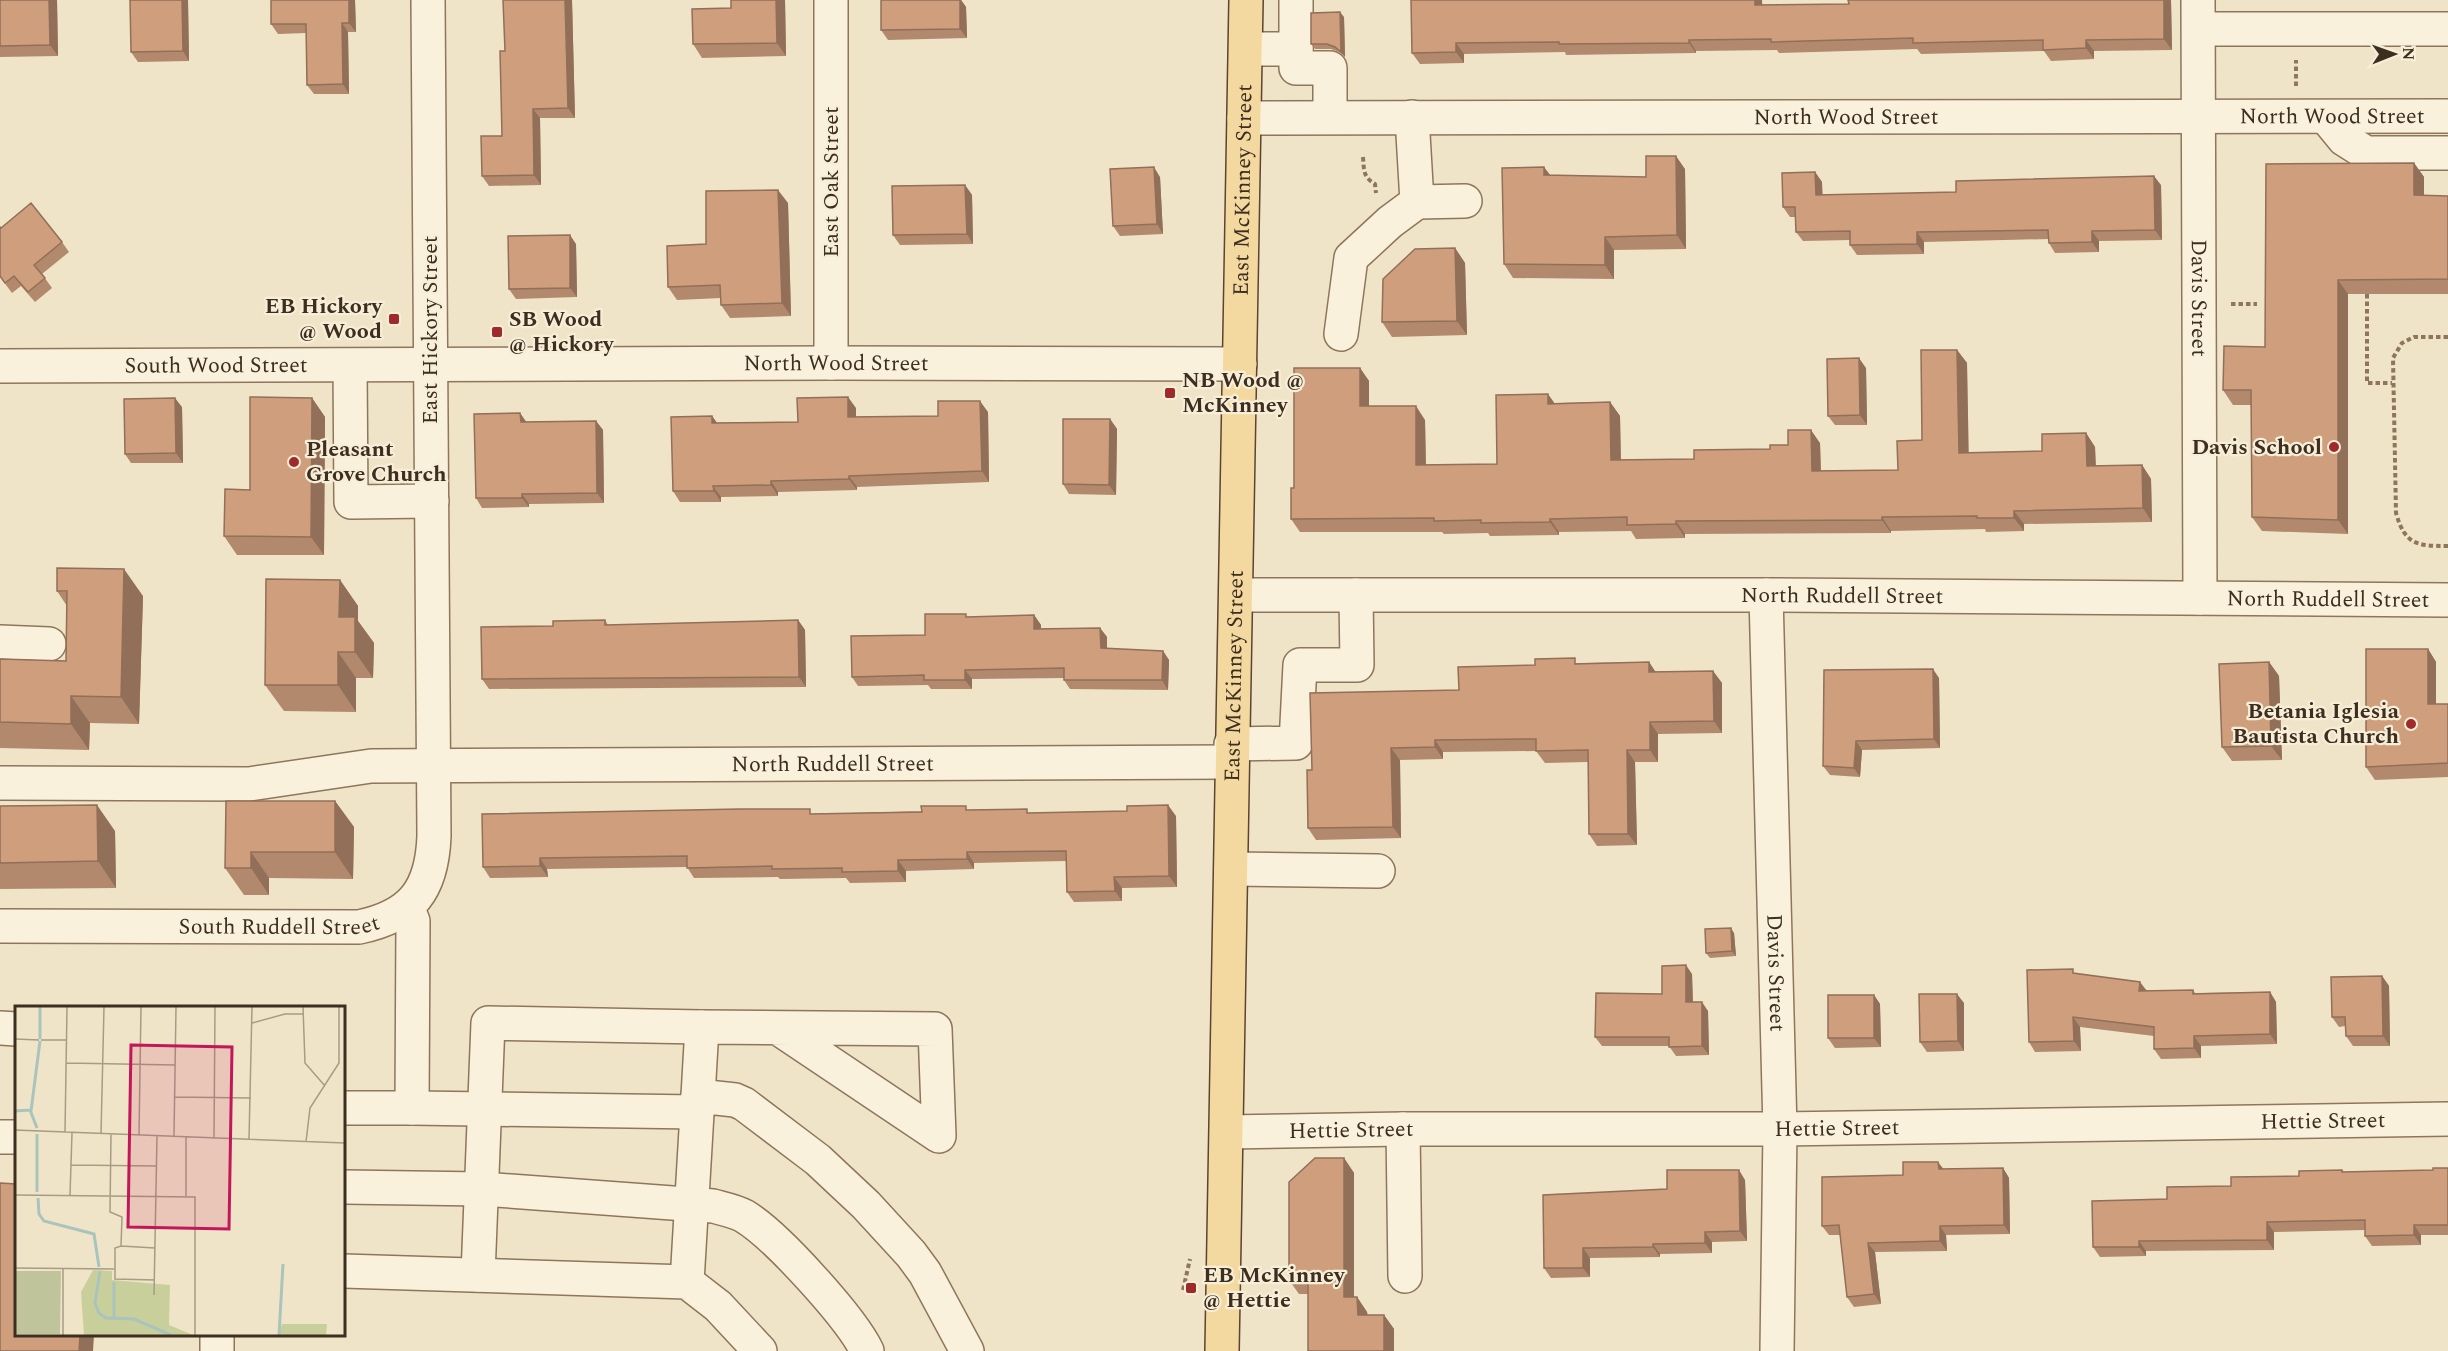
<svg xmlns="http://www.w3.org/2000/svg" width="2448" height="1351" font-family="Spectral,serif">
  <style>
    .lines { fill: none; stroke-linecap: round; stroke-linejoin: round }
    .minor-casing { stroke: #8d765c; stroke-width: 36 }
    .major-casing { stroke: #5b4430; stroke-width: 36 }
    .path { stroke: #8d765c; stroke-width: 4; stroke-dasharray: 4.5 3; stroke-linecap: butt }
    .minor { stroke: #faf1dc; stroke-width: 33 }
    .major { stroke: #f3d9a0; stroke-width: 33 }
    .wall { fill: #b2896c }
    .shaded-wall { fill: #916f58 }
    .building { fill: #cf9f7d; stroke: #916f58; stroke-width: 1.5 }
    .poi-dot { fill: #9e2a2b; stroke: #f7eed8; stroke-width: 2 }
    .labels { text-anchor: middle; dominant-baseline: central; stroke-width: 4.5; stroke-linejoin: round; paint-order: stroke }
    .street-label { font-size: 22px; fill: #3d2e20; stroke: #f7eed8 }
    .poi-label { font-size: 22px; font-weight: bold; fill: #3d2e20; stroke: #f7eed8; text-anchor: start }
    .inset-river { fill: none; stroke: #a9c4bc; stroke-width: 3 }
    .inset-road { fill: none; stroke: #a89b85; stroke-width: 1.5 }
    .view { fill: #c2185b; fill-opacity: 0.15; stroke: #c2185b; stroke-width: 3 }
    .inset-edge { fill: none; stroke: #3d2e20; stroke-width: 3 }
  </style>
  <rect width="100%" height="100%" fill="#f0e4c8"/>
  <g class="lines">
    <!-- minor casing -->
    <g class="minor-casing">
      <g id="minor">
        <path d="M1296,0V68H1330V117"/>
        <path id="s1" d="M2198,0L2200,598"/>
        <path d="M2199,29H2448"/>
        <path d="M1246,49H1296"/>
        <path d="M2326,117L2344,139L2366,153H2448"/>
        <path id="s2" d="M1244,118L2448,116"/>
        <path d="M1417,202L1465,201"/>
        <path d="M1341,334L1351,258L1390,222L1417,202L1412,117"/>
        <path d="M831,363V0"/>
        <path id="s3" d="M0,366L831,363L1240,364"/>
        <path d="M350,366L351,502L432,501"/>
        <path id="s4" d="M1236,595H1766L2448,600"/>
        <path id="s5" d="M1766,595L1780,1129L1777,1351"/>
        <path d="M0,642L49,644"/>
        <path d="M1231,744L1296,743L1300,665H1357L1356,595"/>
        <path id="s6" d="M0,783L249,784L371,766L1231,762"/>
        <path d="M1231,869L1378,871"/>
        <path id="s7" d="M0,926L359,927C412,916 432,890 434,836L428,0"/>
        <path d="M0,1028L16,1029"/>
        <path d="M698,1096L702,1027L935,1029L939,1136L778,1028"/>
        <path d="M344,1108H412L413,921L407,907"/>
        <path d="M412,1108L697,1112"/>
        <path d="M1403,1129L1405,1276"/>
        <path id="s8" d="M1227,1132L1403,1129H1780L2448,1119"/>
        <path d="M0,1137H16"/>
        <path d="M344,1187L482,1189L713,1206C724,1209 735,1211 744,1216C776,1235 851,1318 867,1351"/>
        <path d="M344,1271L687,1282L718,1306L760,1351"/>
        <path d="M478,1275L488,1023L702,1027"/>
        <path d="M687,1282L698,1096L735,1100L744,1104L818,1160L866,1205L911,1254L925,1273L967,1351"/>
        <path d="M217,1351V1334"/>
      </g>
    </g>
    <!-- major casing -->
    <g class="major-casing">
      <g id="major">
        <path id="s9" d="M1222,1351L1246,0"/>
      </g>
    </g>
    <!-- path -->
    <path class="path" d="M2296,86V60
      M1363,157C1364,170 1363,177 1375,184L1376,193
      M2367,294V383H2392
      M2231,304H2257
      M2448,337H2414L2402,343L2393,358L2396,513C2405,545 2417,546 2448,546
      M1183,1290L1190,1259"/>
    <!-- minor -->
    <use href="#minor" class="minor"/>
    <!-- major -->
    <use href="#major" class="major"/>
  </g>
  <!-- wall -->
  <path class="wall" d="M0,0H57L58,56L0,57Z
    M188,0L189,61L138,62L131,52Z
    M271,0H355L356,32H348L349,94H314L307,85L306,33L278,34L271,24Z
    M503,0H572L575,118H540L541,185L489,186L482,176L502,136L505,51Z
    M731,0H785L786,56L702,58L693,44L731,8Z
    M881,0H961L966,7L967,38L888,40L881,30Z
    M1411,0H1762V5L2171,0L2172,50L2094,51V59L2051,61L2044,51L1921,54L1917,49L1779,53L1777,50L1696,51V53L1566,55L1565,52L1464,54V63L1420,64L1412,53Z
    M1344,17L1345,57L1339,52L1331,49H1315L1311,44Z
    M2414,163L2424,177V196H2448V294H2348V534L2262,531L2252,517L2251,405H2233L2223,390L2265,347Z
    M1685,169L1686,249L1614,250V279L1513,278L1504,264L1550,175L1646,177Z
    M1815,172L1822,182V195L1956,192L2161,185L2162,240L2099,241V252L2055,253L2049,243V239L1924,242V254L1857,255L1850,245V240L1803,241L1796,232L1795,217H1790L1783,207Z
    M1160,177L1163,234L1120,236L1113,226Z
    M965,185L972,195L973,244L900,245L893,235Z
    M788,203L791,316L730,318L721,305V298L677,300L668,287Z
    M0,227L1,228L62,242L69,252L42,274L52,288L35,302L21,286L12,293L0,277Z
    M576,244L577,297L516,299L509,289Z
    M1455,248L1465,263L1467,335L1392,337L1382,322Z
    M1957,350L1967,363L1968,453L2042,451L2086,433L2095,447L2096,466L2142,465L2151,479L2152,522L2024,524V531L1986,532L1985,529L1891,531V533L1685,534V538L1636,539L1631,531L1559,532V535L1490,536L1488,533L1444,534L1442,532H1300L1291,519L1360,368L1369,381V406L1425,420L1426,465L1497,464L1555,403L1610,402L1620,416L1621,460L1694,459L1770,449L1820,443L1821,471L1898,470L1922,440Z
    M1866,368L1867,425H1835L1828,416Z
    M312,398L325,417L324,555H237L224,536L250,490Z
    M182,407L183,463H131L125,454Z
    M856,408V417L938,416L988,412L989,482L857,487V490L778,492V496L721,497V502H680L673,491L712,416L717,423L798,422Z
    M520,413L526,422L596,421L603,430L604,503L529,504V507L482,508L476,498Z
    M1110,419L1117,429L1116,495L1069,494L1063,484Z
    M340,580L358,606V621L374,643L373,678H356V712L284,711L265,685Z
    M57,591L143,596L139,724L90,723L89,750L0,748V659L66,661L67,606Z
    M1034,615L1041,625V629L1100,628L1107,637V649L1163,651L1169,660L1168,690L1070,689L1064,680V678L972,679V689H931L928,685L858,686L852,677L925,635L968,617Z
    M605,620L608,625L798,620L805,630L806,687L489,689L482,679L553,626Z
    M2428,649L2436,662V704H2448V777L2375,780L2366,767Z
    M1649,662L1655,672L1713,671L1722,683V733L1658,734V762H1635L1637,845L1597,846L1589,834L1588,762L1545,763L1536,751L1443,752V759L1400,760L1401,838L1316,840L1308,828L1312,770L1535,665L1578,663Z
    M2269,662L2279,676L2282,760L2232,761L2222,747Z
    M1939,678L1940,748L1862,750L1860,777L1830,775L1823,766Z
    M335,801L354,827L353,879L269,878V895H244L225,868Z
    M0,806L115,831L116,888L0,889Z
    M969,810L1030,813L1176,816L1177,887L1122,888V901L1074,902L1067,892L1066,861L974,863V869L906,871V882L850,883L846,878L780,879L778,877L694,878L687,867L547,869L548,877L490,878L483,867L813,814Z
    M1734,933L1736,956L1710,958L1706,953Z
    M1692,974L1693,1002L1708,1011L1709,1055L1676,1056L1669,1046H1602L1595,1037Z
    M2076,974L2147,991L2193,990L2195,993L2270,992L2276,1002L2277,1044L2201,1046V1058L2161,1059L2154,1049V1036L2080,1027L2081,1051L2035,1052L2029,1042Z
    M2382,976L2389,986L2390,1046H2353L2346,1036L2345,1026L2339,1027L2332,1017Z
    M1874,995L1880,1004L1881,1047L1835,1048L1828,1038Z
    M1964,1003V1051L1927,1052L1920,1042Z
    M1344,1158L1354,1173V1297H1357L1367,1312L1368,1315H1384L1394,1329V1351H1308V1294H1299L1289,1280Z
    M2003,1168L2009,1178L2010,1234L1946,1235L1947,1251L1875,1252L1881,1304L1854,1307L1847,1297L1840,1235H1829L1822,1226L1903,1175L1944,1169Z
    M2448,1168V1235H2421V1245L2372,1246L2365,1236V1230L2274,1232V1250L2146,1251V1256L2100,1257L2093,1247L2167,1199L2231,1186L2342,1170L2344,1172L2433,1170Z
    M1745,1180L1747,1241L1712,1242V1253L1660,1254V1257L1590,1258V1277L1551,1278L1544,1268L1667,1189Z"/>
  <!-- shaded-wall -->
  <path class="shaded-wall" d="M49,0H57L58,56L50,45Z
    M182,0H188L189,61L183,51Z
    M349,0H355L356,32L349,23Z
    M565,0H572L575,118L568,108Z
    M776,0H785L786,56L777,43Z
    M956,0H961L966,7L967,38L960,29Z
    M1755,0H1762L1763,16L1755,5Z
    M2164,0H2171L2172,50L2164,39Z
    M1340,12L1344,17L1345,57L1341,52Z
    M342,23L348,32L349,94L343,84Z
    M1689,40L1696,51V53L1689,43Z
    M2086,40L2094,51V59L2086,48Z
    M1456,43L1464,54V63L1456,52Z
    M533,109L540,118L541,185L534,175Z
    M1676,156L1685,169L1686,249L1677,235Z
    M2414,163L2424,177V210L2414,195Z
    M1154,167L1160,177L1163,234L1157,224Z
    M1544,167L1554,180L1544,175Z
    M1815,172L1822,182L1823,204L1816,195Z
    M2154,176L2161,185L2162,240L2155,230Z
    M965,185L972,195L973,244L967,234Z
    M778,190L788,203L791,316L782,303Z
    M2092,231L2099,241V252L2092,242Z
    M1917,232L1924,242V254L1917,244Z
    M570,235L576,244L577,297L570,288Z
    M1605,237L1614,250V279L1605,265Z
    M1455,248L1465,263L1467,335L1457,321Z
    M2338,280L2348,294V534L2338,520Z
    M1957,350L1967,363L1969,466L1959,453Z
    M1859,358L1866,368L1867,425L1860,415Z
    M1360,368L1369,381V420L1360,406Z
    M1548,394L1558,408L1548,404Z
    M848,397L856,408V428L848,417Z
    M175,398L182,407L183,463L176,453Z
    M312,398L325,417L324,555L311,537Z
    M980,401L988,412L989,482L982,471Z
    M1610,402L1620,416L1621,473L1611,460Z
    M1416,406L1425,420L1426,479L1416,465Z
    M520,413L527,423L521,422Z
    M712,416L720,427L712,423Z
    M1110,419L1117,429L1116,495L1109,485Z
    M596,421L603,430L604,503L597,493Z
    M1811,430L1820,443L1821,484L1812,471Z
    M2086,433L2095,447L2096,480L2087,466Z
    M2142,465L2151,479L2152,522L2143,508Z
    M849,476L857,487V490L849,479Z
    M771,481L778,492V496L771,485Z
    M713,486L721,497V502L714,491Z
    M522,494L529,504V507L522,498Z
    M2014,511L2024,524V531L2014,518Z
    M1882,517L1891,531V533L1882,520Z
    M1550,519L1559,532V535L1550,522Z
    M1676,521L1685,534V538L1676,524Z
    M124,569L143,596L139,724L121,697Z
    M340,580L358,606V621L374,643L373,678L355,652L339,617Z
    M1034,615L1041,625V638L1034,629Z
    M798,620L805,630L806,687L799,677Z
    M1100,628L1107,637V658L1101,648Z
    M2428,649L2436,662V717L2428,704Z
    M1163,651L1169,660L1168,690L1162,680Z
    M338,652L356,678V712L338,685Z
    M1649,662L1657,674L1649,672Z
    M2269,662L2279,676L2282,760L2271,746Z
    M1933,669L1939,678L1940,748L1934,739Z
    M965,670L972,679V689L965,680Z
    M1713,671L1722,683V733L1714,721Z
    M71,696L90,723L89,750L71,724Z
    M1650,722L1658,734V762L1650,750Z
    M1435,740L1443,752V759L1435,747Z
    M1856,741L1862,750L1860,777L1854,768Z
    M1391,748L1400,760L1401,838L1393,827Z
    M1627,750L1635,762L1637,845L1628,834Z
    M335,801L354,827L353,879L335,852Z
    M97,805L115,831L116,888L98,861Z
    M1168,805L1176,816L1177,887L1169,876Z
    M251,852L269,878V895L251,868Z
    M967,852L974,863V869L967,859Z
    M540,858L547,869L548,877L540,866Z
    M898,860L906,871V882L898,871Z
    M1114,877L1122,888V901L1115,891Z
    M1731,928L1734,933L1736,956L1732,951Z
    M1686,965L1692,974L1693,1011L1686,1002Z
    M2382,976L2389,986L2390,1046L2383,1036Z
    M2140,982L2147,991H2139Z
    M2270,992L2276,1002L2277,1044L2270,1034Z
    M1957,994L1964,1003V1051L1958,1041Z
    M1874,995L1880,1004L1881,1047L1874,1038Z
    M1702,1002L1708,1011L1709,1055L1702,1046Z
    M2073,1017L2080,1027L2081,1051L2074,1041Z
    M2194,1036L2201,1046V1058L2194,1048Z
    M1344,1158L1354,1173V1312L1344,1297Z
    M1938,1162L1945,1171L1939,1169Z
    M2003,1168L2009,1178L2010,1234L2004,1225Z
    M1739,1170L1745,1180L1747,1241L1740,1231Z
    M2267,1222L2274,1232V1250L2267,1240Z
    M2414,1225L2421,1235V1245L2414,1235Z
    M1940,1226L1946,1235L1947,1251L1940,1241Z
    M1705,1232L1712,1242V1253L1705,1243Z
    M2139,1241L2146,1251V1256L2139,1247Z
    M1868,1243L1875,1252L1881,1304L1874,1294Z
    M1653,1244L1660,1254V1257L1653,1247Z
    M1583,1248L1590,1258V1277L1583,1268Z
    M1357,1297L1367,1312L1368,1329L1358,1315Z
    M1384,1315L1394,1329V1351H1384Z
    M80,1335H94L93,1351H79Z"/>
  <!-- building -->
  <path class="building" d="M0,0H49L50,45L0,46Z
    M130,0H182L183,51L131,52Z
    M271,0H349V23H342L343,84L307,85L306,24H271Z
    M503,0H565L568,108L533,109L534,175L482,176L481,136H502L500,51H505Z
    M731,0H776L777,43L693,44L692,9L731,8Z
    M881,0H960V29L881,30Z
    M1411,0H1755V5L1849,4L1848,0H2164V39L2086,40V48L2043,50V40L1913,43V38L1771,42V39L1689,40V43L1559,44V42L1456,43V52L1412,53Z
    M1340,12L1341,52L1335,47L1327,44H1311V13Z
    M1646,156H1676L1677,235L1605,237V265L1504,264L1502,168L1544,167V175L1646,177Z
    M2414,163V195L2448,196V279L2338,280V520L2252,517L2251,390H2223L2224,346L2265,347L2266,164Z
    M1154,167L1157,224L1113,226L1110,169Z
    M1815,172L1816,195L1956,192V181L2154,176L2155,230L2092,231V242L2049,243L2048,230L1917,232V244L1850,245V231L1796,232L1795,207H1783L1782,173Z
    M965,185L967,234L893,235L892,186Z
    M778,190L782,303L721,305L720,285L668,287L667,246L706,244V191Z
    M31,203L62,242L34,265L45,278L28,292L14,276L5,283L0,276V227L1,228Z
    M570,235V288L509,289L508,236Z
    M1455,248L1457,321L1382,322L1383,279L1415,249Z
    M1921,350H1957L1959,453L2042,451V434L2086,433L2087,466L2142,465L2143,508L2014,511V518H1977V516L1882,517V520L1676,521V524L1627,525V517L1550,519V522L1481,523V520L1434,521V518L1291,519V488H1294V368H1360V406H1416V465L1497,464L1496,395L1548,394V404L1610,402L1611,460L1694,459V450L1770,449V445H1788V430H1811L1812,471L1898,470L1897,441L1922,440Z
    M1859,358L1860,415L1828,416L1827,359Z
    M250,397L312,398L311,537L224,536L225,489L250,490Z
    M848,397V417L938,416V401H980L982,471L849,476V479L771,481V485L713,486L714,491H673L671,417L712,416V423L798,422L797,398Z
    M175,398L176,453L125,454L124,399Z
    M520,413L521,422L596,421L597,493L522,494V498H476L474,414Z
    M1063,419H1110L1109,485L1063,484Z
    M57,568L124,569L121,697L71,696V724L0,722V659L66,661L67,591H57Z
    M266,579L340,580L339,617H355V652H338V685H265Z
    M925,614H966V617L1034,615V629L1100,628L1101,648L1163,651L1162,680H1064V668L965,670V680H924V675L852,677L851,636L925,635Z
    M605,620V625L798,620L799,677L482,679L481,627L553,626V621Z
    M2366,649H2428V704H2448V763L2366,767Z
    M1575,658V664L1649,662V672L1713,671L1714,721L1650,722V750H1627L1628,834H1589L1588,750L1536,751V739L1435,740V747L1391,748L1393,827L1308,828L1307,770H1312L1310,693L1459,690L1458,667L1535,665V659Z
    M2269,662L2271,746L2222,747L2219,664Z
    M1933,669L1934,739L1856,741L1854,768L1823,766L1824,670Z
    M226,801H335V852H251V868H225Z
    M97,805L98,861L0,863V806Z
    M1168,805L1169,876L1114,877L1115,891L1067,892L1066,851L967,852V859L898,860V871L842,872V868L772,869V866L687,868V856L540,858V866L483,867L482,814L740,809H810V814L922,812L921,806H966V810L1027,809V813L1127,811V806Z
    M1731,928L1732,951L1706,953L1705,929Z
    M1686,965V1002H1702V1046L1669,1047V1037H1595L1596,993L1662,994V966Z
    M2073,969V973L2140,982L2139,991L2193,990V994L2270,992V1034L2194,1036V1048L2154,1049V1027L2073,1017L2074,1041L2029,1042L2027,970Z
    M2382,976L2383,1036H2346L2345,1017H2332L2331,977Z
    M1919,994H1957L1958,1041L1920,1042Z
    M1828,995H1874V1038H1828Z
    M1315,1158H1344V1297H1357L1358,1315H1384V1351H1308V1280H1289V1182Z
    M1903,1162H1938L1939,1169L2003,1168L2004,1225L1940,1226V1241L1868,1243L1874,1294L1847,1297L1839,1225L1822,1226V1177L1903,1175Z
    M2433,1168H2448V1225H2414V1235L2365,1236V1220L2267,1222V1240L2139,1241V1247H2093L2092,1201L2167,1199V1187L2231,1186V1177L2299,1176V1171L2342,1170V1172L2433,1170Z
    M1667,1170H1739L1740,1231L1705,1232V1243L1653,1244V1247L1583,1248V1268H1544L1543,1195L1667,1189Z
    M0,1183L16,1184V1335H80L79,1351H0Z"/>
  <!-- markers -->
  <g class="poi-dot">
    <rect x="388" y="313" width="12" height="12" rx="3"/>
    <rect x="491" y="326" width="12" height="12" rx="3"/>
    <rect x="1164" y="387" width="12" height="12" rx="3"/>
    <circle cx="2334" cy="447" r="6"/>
    <circle cx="294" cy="462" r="6"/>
    <circle cx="2411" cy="724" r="6"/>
    <rect x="1185" y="1282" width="12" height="12" rx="3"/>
  </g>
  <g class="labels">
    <!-- street labels -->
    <g class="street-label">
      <text stroke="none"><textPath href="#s2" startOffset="602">North Wood Street</textPath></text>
      <text stroke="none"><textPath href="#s2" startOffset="1088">North Wood Street</textPath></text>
      <text transform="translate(831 182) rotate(-90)">East Oak Street</text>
      <text stroke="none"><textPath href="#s9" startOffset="1161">East McKinney Street</textPath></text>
      <text stroke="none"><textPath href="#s1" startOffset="298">Davis Street</textPath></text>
      <text transform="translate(430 330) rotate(-90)">East Hickory Street</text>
      <text stroke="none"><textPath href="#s3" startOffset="836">North Wood Street</textPath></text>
      <text stroke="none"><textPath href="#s3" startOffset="216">South Wood Street</textPath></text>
      <text stroke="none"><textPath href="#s4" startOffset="606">North Ruddell Street</textPath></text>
      <text stroke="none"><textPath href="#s4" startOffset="1092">North Ruddell Street</textPath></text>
      <text stroke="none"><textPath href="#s9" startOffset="675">East McKinney Street</textPath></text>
      <text stroke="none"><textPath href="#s6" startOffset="834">North Ruddell Street</textPath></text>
      <text stroke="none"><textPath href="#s7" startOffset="279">South Ruddell Street</textPath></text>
      <text stroke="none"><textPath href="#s5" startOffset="378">Davis Street</textPath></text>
      <text stroke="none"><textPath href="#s8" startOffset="1096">Hettie Street</textPath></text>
      <text stroke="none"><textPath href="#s8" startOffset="610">Hettie Street</textPath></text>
      <text stroke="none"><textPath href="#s8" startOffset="124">Hettie Street</textPath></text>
    </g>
    <!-- poi labels -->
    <g class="poi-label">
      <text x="382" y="306" text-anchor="end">EB Hickory<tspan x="382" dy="25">@ Wood</tspan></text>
      <text x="509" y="319">SB Wood<tspan x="509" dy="25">@ Hickory</tspan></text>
      <text x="1182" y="380">NB Wood @<tspan x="1182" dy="25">McKinney</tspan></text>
      <text x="2322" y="447" text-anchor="end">Davis School</text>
      <text x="306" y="449">Pleasant<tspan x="306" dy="25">Grove Church</tspan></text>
      <text x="2399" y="711" text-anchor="end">Betania Iglesia<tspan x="2399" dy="25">Bautista Church</tspan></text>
      <text x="1203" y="1275">EB McKinney<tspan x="1203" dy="25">@ Hettie</tspan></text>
    </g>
  </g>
  <!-- overview -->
  <g transform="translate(15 1006)">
    <rect width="330" height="330" fill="#f0e4c8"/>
    <path d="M78,264L97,265V274L155,279L154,319L178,329H69L66,286ZM267,318H312L311,329H264Z" fill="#c9cf9b"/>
    <path d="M0,265H46L45,328H0Z" fill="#bfc49a"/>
    <path class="inset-river" d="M25,33V1M0,105L15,104L22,122M16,105L25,35M22,128V186M23,192L24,208L29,215L79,228L84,261M85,265L80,297L84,307L91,312L119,313L156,329M99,311V276M264,329L268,258"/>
    <path class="inset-road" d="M288,1L290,57L310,80M237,17L270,8H288M0,33L24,34M26,34H51M51,57L160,59M160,91L236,92M0,124L330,137M50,126L52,1M86,128L89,1M96,128L95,206L107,211L106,240M124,129L126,1M159,130L161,1M199,132L200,1M234,133L237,1M291,136L295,102L324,57V1M56,159L141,160M0,189L180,191V329M55,189L57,127M171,190V131M106,240L100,242V273L140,274M106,240L140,242M0,262L99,263M139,289L142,130M48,329V263"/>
    <path class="view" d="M116,39L217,41L214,223L113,221Z"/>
    <rect width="330" height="330" class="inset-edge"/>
  </g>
  <!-- north arrow -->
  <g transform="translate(2394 54) rotate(89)" stroke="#f7eed8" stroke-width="4.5" paint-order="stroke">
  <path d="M0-4.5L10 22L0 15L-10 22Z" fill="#3d2e20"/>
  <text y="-9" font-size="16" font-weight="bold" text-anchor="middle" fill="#3d2e20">N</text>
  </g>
</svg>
